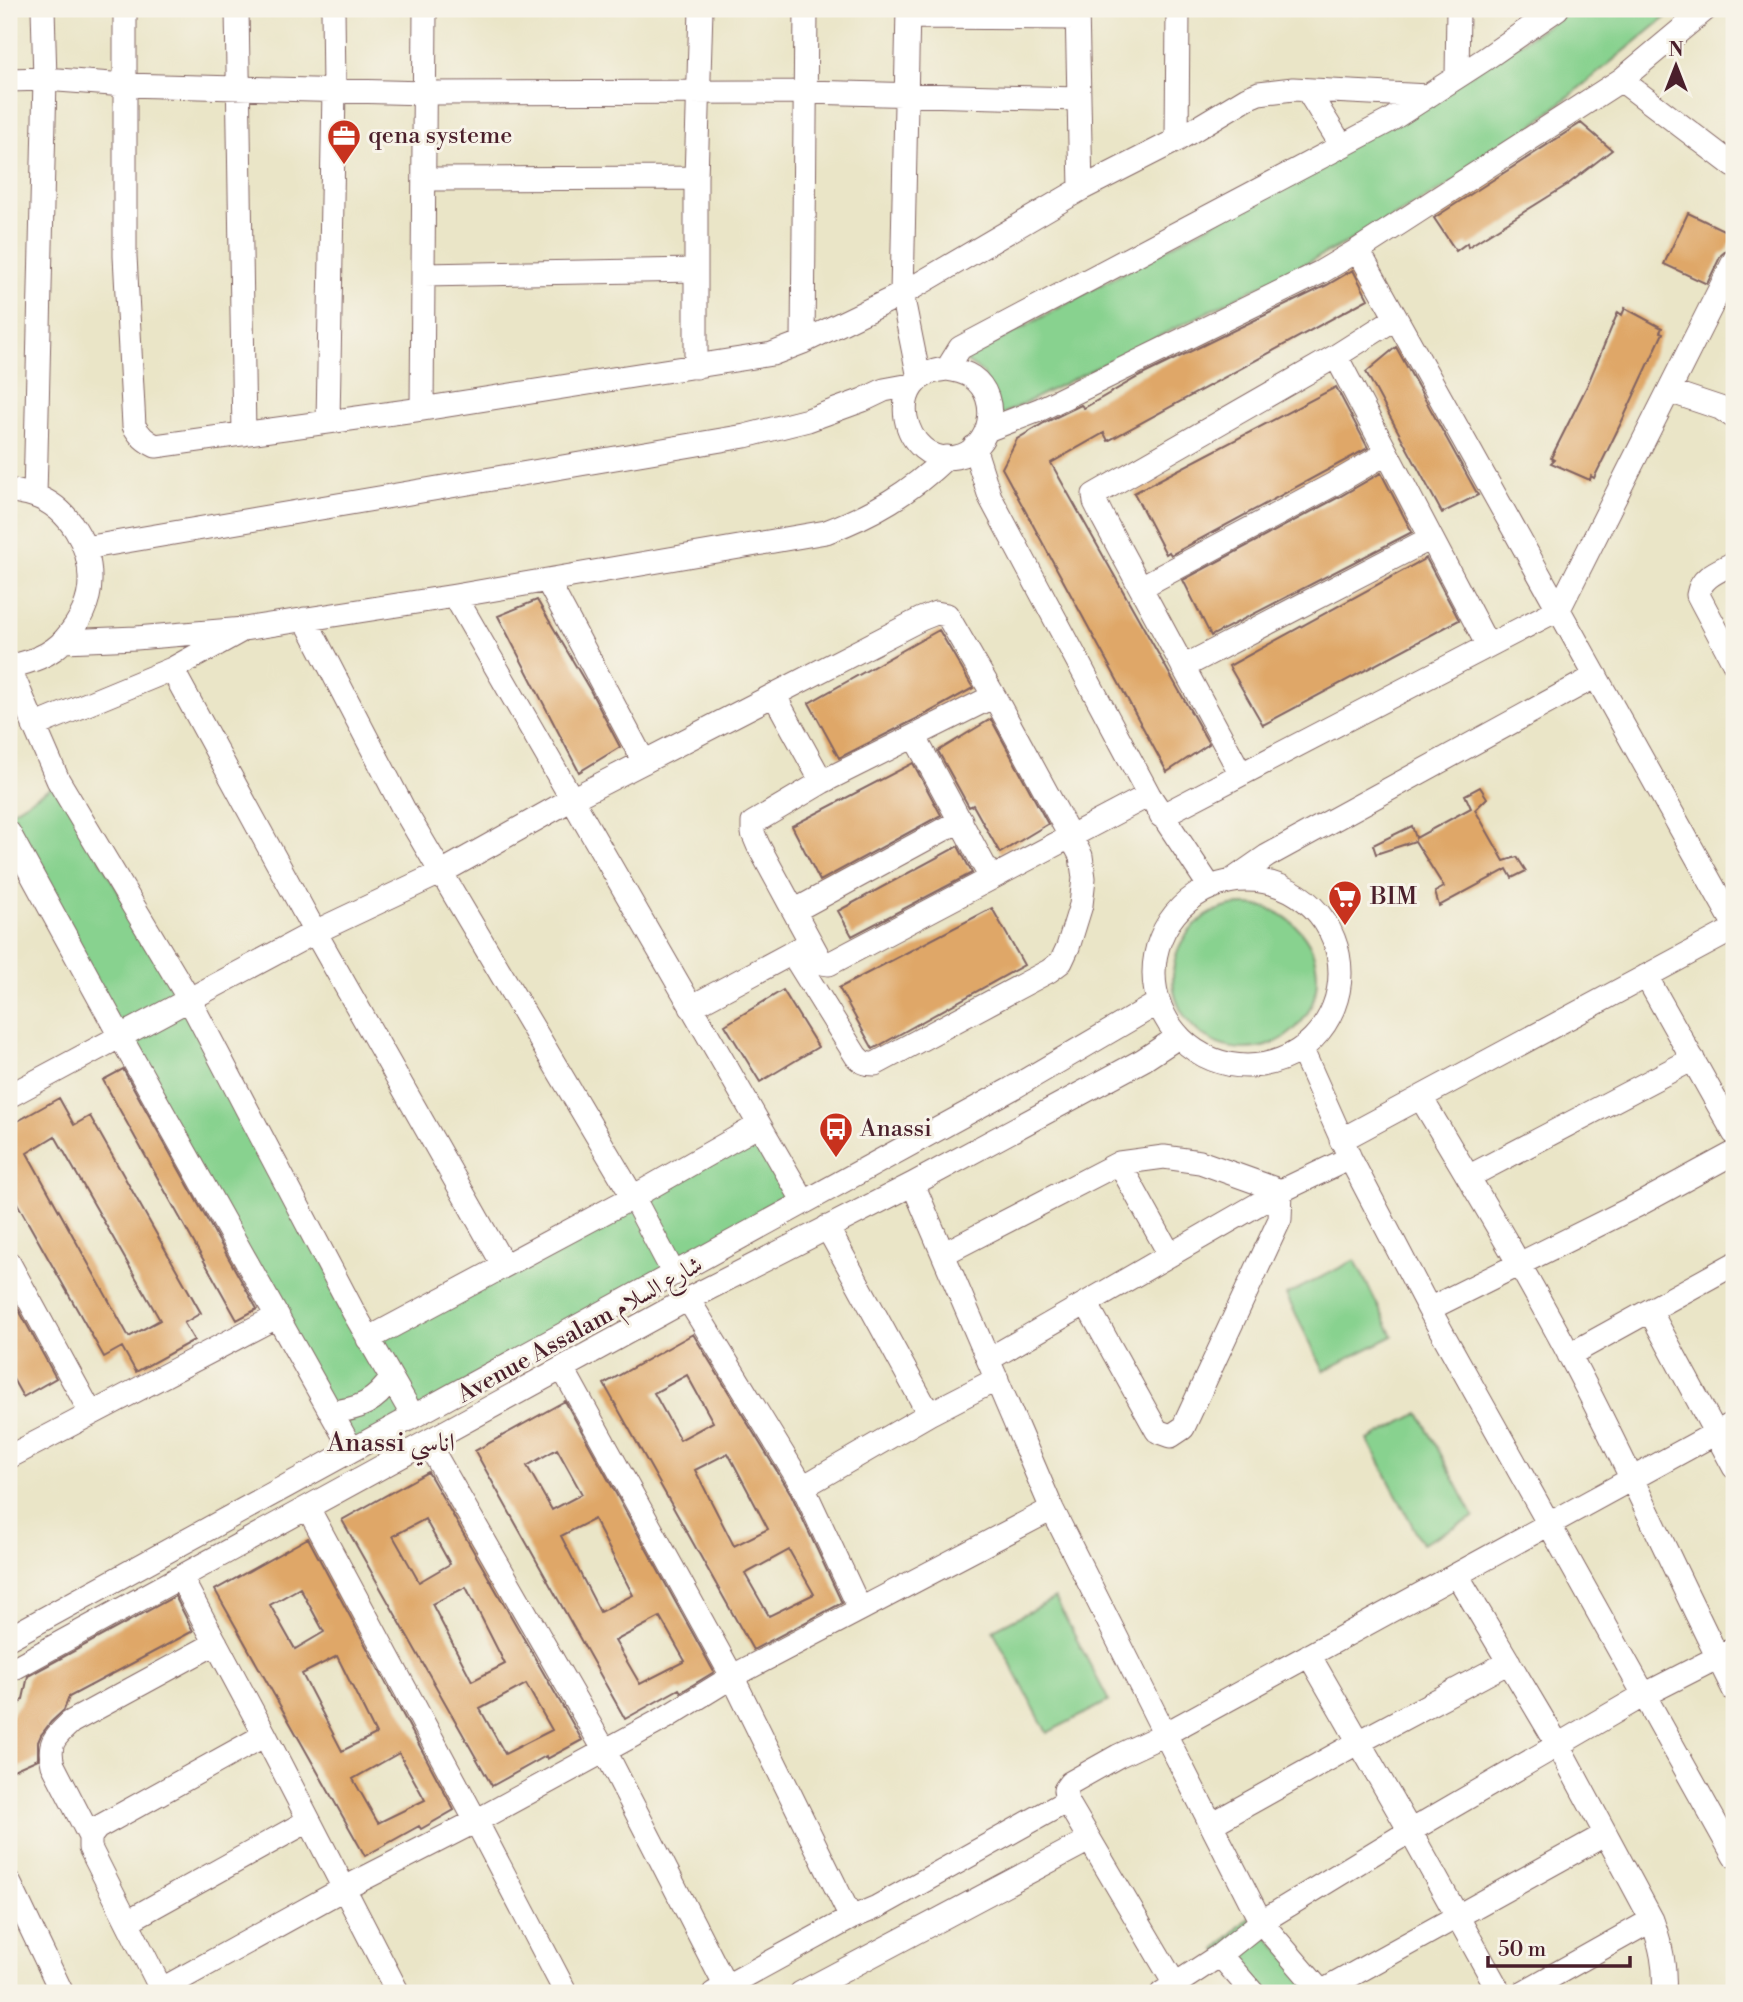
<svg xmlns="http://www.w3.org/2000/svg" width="1743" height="2002" font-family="'Libre Bodoni',Amiri,serif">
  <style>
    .green { fill: #88d28f; stroke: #69785d; stroke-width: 2 }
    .building { fill: #dfa767; fill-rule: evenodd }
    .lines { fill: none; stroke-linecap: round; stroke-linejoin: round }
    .minor-casing { stroke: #826462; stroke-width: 25 }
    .minor { stroke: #fff; stroke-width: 23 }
    .labels { text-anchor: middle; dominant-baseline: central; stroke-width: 6; stroke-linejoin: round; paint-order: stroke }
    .poi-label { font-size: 24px; fill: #4a1f2b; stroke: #f7f3e8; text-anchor: start }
    .street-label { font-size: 24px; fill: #4a1f2b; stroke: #f7f3e8 }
    .neighbourhood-label { font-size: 26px; fill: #4a1f2b; stroke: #f7f3e8 }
  </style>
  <rect width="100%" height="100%" fill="#f7f3e8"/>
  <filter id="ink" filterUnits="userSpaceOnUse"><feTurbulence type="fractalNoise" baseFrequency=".0143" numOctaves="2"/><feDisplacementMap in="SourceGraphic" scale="14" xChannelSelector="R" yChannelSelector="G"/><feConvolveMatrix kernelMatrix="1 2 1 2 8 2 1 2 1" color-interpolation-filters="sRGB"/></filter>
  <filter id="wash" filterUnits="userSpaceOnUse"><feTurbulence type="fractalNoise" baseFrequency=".00686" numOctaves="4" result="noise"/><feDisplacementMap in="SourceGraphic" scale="28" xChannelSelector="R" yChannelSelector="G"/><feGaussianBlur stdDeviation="1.57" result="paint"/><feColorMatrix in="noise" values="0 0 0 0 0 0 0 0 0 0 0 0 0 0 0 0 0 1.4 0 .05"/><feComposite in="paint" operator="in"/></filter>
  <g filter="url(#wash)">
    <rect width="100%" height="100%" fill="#eae5c7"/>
    <!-- green -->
    <path class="green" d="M1573,9H1676L1525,132L1465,176L1356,238L999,416L983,373L964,360L1177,243L1438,95Z
      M58,783L368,1339L759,1125L804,1202L352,1450L9,825V813Z
      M1173 977a72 72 0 1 1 144 0a72 72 0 1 1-144 0Z
      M1355,1260L1393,1336L1324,1371L1286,1295Z
      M1419,1413L1474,1517L1422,1544L1368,1440Z
      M1055,1598L1109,1701L1047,1733L993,1630Z
      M1249,1917L1320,1993H1257L1216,1949Z"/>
    <g id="blocks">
      <!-- building -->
      <path class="building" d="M1581,123L1612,150L1567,185L1468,247L1467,243L1456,251L1434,218Z
        M1688,213L1734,235L1728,249L1721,255L1707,284L1664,264Z
        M1353,270L1368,299L1108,441L1104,433L1051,463L1209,744L1167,772L1002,468L1017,439L1044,423L1081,405L1084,408L1138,377L1327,285Z
        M1625,308L1662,328L1660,332L1663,333L1622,421L1594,478L1591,476L1590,480L1551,463L1554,460L1551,458L1587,386L1618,312L1622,315Z
        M1396,347L1478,495L1442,513L1366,372Z
        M1336,387L1368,448L1171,555L1169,552L1166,554L1134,493Z
        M1381,473L1412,532L1211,636L1183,580L1339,497Z
        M1426,558L1459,620L1263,725L1229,666Z
        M537,600L590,690L620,747L579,772L498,616Z
        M939,630L973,688L926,714L839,758L809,703Z
        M991,719L1048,824L1000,853L973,805L969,807L938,751Z
        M913,763L941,815L820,881L792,826Z
        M1480,787L1487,798L1475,810L1504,861L1517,857L1526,871L1512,878L1507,869L1439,906L1435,892L1444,887L1415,841L1376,854L1373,845L1412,826L1416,838L1471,808L1465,795Z
        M958,846L972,873L852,936L838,911Z
        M992,908L1024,965L873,1049L839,988Z
        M783,990L818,1047L760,1082L725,1025Z
        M123,1069L257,1309L237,1320L103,1080Z
        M59,1098L74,1125L90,1116L201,1313L184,1323L194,1340L136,1372L122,1347L104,1357L9,1189V1126ZM55,1136L160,1320L129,1337L27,1153Z
        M9,1292L56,1378L23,1397L9,1372Z
        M693,1334L791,1494L842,1603L753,1650L604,1384ZM687,1375L713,1422L680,1440L654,1393ZM728,1453L768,1529L734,1546L695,1470ZM789,1550L814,1594L769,1616L745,1574Z
        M565,1401L714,1672L681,1692L679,1689L625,1719L475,1451ZM557,1449L582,1494L552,1510L527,1466ZM594,1519L633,1595L600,1612L561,1536ZM660,1617L685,1661L640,1684L615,1641Z
        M428,1472L582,1740L547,1759L546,1756L492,1786L342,1520ZM425,1519L450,1564L419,1582L393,1536ZM466,1587L505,1664L472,1681L432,1604ZM526,1684L552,1730L505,1754L480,1709Z
        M308,1538L454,1810L421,1829L419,1826L365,1856L215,1590ZM300,1588L324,1632L295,1649L270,1605ZM337,1656L376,1734L342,1751L302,1674ZM399,1753L425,1800L378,1823L353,1779Z
        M175,1596L193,1631L69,1697L64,1710L51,1722L41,1735L38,1742V1759L9,1772V1718L23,1699L28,1676Z"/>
    </g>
  </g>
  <g filter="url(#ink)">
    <use href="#blocks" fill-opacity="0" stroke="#826462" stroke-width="2"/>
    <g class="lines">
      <!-- minor casing -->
      <g class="minor-casing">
        <path id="minor" d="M125,9V256L134,426C140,436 145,441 156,446L422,409L772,354L803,342L902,294L1081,189L1177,140L1247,98L1259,93L1293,89L1428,96
          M237,9L244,434
          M908,9L902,294L919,378
          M1077,9L1081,189
          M908,17L1076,18
          M1457,77L1458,9
          M9,80L45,79L125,85L425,93L806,92L1079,99
          M1621,80L1734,166
          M1307,90L1342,146
          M1177,140L1178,9
          M425,179L696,178
          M1358,250L1734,924
          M424,275L696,270
          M803,342L806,9
          M1336,356L1488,646
          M696,367V178L701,9
          M947,369L960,348L1389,121L1485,59L1557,9
          M947,369C956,370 964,372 972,377C1002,398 992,450 956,457C903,467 879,374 947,369Z
          M1669,391L1720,408L1734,417
          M422,409L425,9
          M328,422L334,89L333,9
          M987,430L1039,410L1321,272L1358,250L1621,80L1706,9
          M974,447L990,497L1149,795L1210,887
          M9,490C17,492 27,493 35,496C69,508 91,546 90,581C90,602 79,623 65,639C51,656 29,662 9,667
          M35,496L45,79L43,9
          M85,548L745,436L808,420L863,400L884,390L911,385
          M1734,563C1719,571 1701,576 1698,595L1734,663
          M547,580L644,762
          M1141,587L1332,485L1387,453
          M455,596L804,1202
          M305,619L403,808L633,1197L674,1274
          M64,641L136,638L244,629L455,596L826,532C874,514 909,493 947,457
          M9,667L58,780L189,999L353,1311L413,1416
          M1183,667L1431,538
          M172,669L315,932L504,1266
          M774,695L822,782
          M994,696L822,782L753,823V833L758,845L822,963L829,964L1149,795
          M34,726L172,669L239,632
          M914,736L991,878
          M1241,774L1103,518L1095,502L1094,495L1336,356L1396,318
          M1161,816L1559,609L1734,261
          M9,833L120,1036L352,1450
          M1154 973a93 93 0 1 1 186 0a93 93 0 1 1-186 0Z
          M1231,881L1267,856L1596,676
          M794,911L961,820
          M1646,976L1734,1133
          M691,1007L803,947
          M1302,1050L1350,1158L1429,1309L1734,1856
          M9,1096L315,932L442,872L572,799L921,619L936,613L947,615L994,696L1081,856L1084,878L1081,905L1068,947L1061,962L1049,971L875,1064C866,1064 862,1063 856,1056L792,953
          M1421,1098C1472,1183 1523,1268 1570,1356C1628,1465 1678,1579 1734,1690
          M1341,1140L1734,929
          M1119,1163L1170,1255
          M1468,1177L1693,1059
          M913,1184L1052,1509L1165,1734L1261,1922L1322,1993
          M827,1227L929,1414
          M943,1254L1119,1163L1164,1157L1200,1162L1281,1191L1280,1219L1183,1428L1171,1436L1157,1431L1086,1303
          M9,1263L91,1413
          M688,1299L803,1487
          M1429,1309L1638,1205L1734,1153
          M1650,1311L1734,1467
          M368,1339L633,1197L759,1125
          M1569,1355L1734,1264
          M989,1359L1281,1191L1350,1158
          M563,1369L732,1676L851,1918
          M332,1412C360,1409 375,1402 391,1379
          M428,1443L605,1751L726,1987
          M9,1457L278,1316
          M308,1508L476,1821L566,1993
          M1457,1575L1558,1745L1652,1920C1661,1945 1666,1967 1664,1993
          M181,1578L265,1735L398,1993
          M860,1609L803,1487L929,1414L997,1379
          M9,1638L1011,1089L1158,1003
          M1309,1655L1410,1831L1500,1993
          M9,1671L688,1299L913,1184L1143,1060L1178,1037
          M1212,1824L1359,1742L1509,1662
          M90,1837L53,1765C47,1742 56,1736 71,1722L216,1643
          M9,1882L62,1993
          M128,1921L308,1821
          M1220,1955L1253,1993
          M1176,1986L1067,1801L1065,1790L1070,1783L1118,1756L1165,1734L1734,1423
          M1321,1992L1606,1834
          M155,1993L345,1888L476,1821L665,1718L735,1675L1052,1509
          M163,1993L90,1848V1837L97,1828L265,1735
          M714,1993L851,1918L877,1907L1067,1801
          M801,1993L1089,1840
          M1162,1993L1220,1955L1261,1922L1410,1831L1644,1695L1734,1649
          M1522,1993L1652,1920"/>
      </g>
      <!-- minor -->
      <use href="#minor" class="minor"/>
    </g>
  </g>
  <!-- icons -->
  <defs>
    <g id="office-pin" transform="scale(1.75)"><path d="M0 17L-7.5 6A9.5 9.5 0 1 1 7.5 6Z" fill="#c8321e" stroke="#f7f3e8"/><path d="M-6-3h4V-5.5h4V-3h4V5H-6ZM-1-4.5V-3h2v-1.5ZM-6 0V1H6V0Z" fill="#fff"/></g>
    <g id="supermarket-pin" transform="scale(1.75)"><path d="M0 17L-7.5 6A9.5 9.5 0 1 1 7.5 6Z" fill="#c8321e" stroke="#f7f3e8"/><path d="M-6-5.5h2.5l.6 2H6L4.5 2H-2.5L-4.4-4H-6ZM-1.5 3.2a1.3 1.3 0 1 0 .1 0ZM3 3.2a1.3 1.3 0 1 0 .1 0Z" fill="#fff"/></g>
    <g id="bus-pin" transform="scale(1.75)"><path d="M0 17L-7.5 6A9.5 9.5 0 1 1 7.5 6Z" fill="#c8321e" stroke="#f7f3e8"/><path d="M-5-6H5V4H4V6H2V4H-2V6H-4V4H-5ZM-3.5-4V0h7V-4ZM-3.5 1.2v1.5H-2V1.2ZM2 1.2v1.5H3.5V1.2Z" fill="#fff"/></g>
  </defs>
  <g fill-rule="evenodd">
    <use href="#office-pin" x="344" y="136"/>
    <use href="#supermarket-pin" x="1345" y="897"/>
    <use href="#bus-pin" x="836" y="1129"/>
  </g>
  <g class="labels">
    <!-- poi labels -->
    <g class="poi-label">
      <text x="368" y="136">qena systeme</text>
      <text x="1370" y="897">BIM</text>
      <text x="860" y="1129">Anassi</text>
    </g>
    <!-- street labels -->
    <g class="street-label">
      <text transform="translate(580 1330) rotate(-29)">Avenue Assalam شارع السلام</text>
    </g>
    <!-- neighbourhood labels -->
    <g class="neighbourhood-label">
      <text x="391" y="1443">Anassi اناسي</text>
    </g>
  </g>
  <!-- margin -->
  <rect width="1743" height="2002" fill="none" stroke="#f7f3e8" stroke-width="35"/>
  <!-- north arrow -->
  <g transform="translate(1676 66)" stroke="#f7f3e8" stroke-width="5" paint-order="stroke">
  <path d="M0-5L12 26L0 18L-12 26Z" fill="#4a1f2b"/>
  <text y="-10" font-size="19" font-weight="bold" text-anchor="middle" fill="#4a1f2b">N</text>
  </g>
  <!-- scale -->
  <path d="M1488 1956v10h142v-10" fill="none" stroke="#4a1f2b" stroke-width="3.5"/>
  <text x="1498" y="1956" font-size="21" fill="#4a1f2b" stroke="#f7f3e8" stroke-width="5" paint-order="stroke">50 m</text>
</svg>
